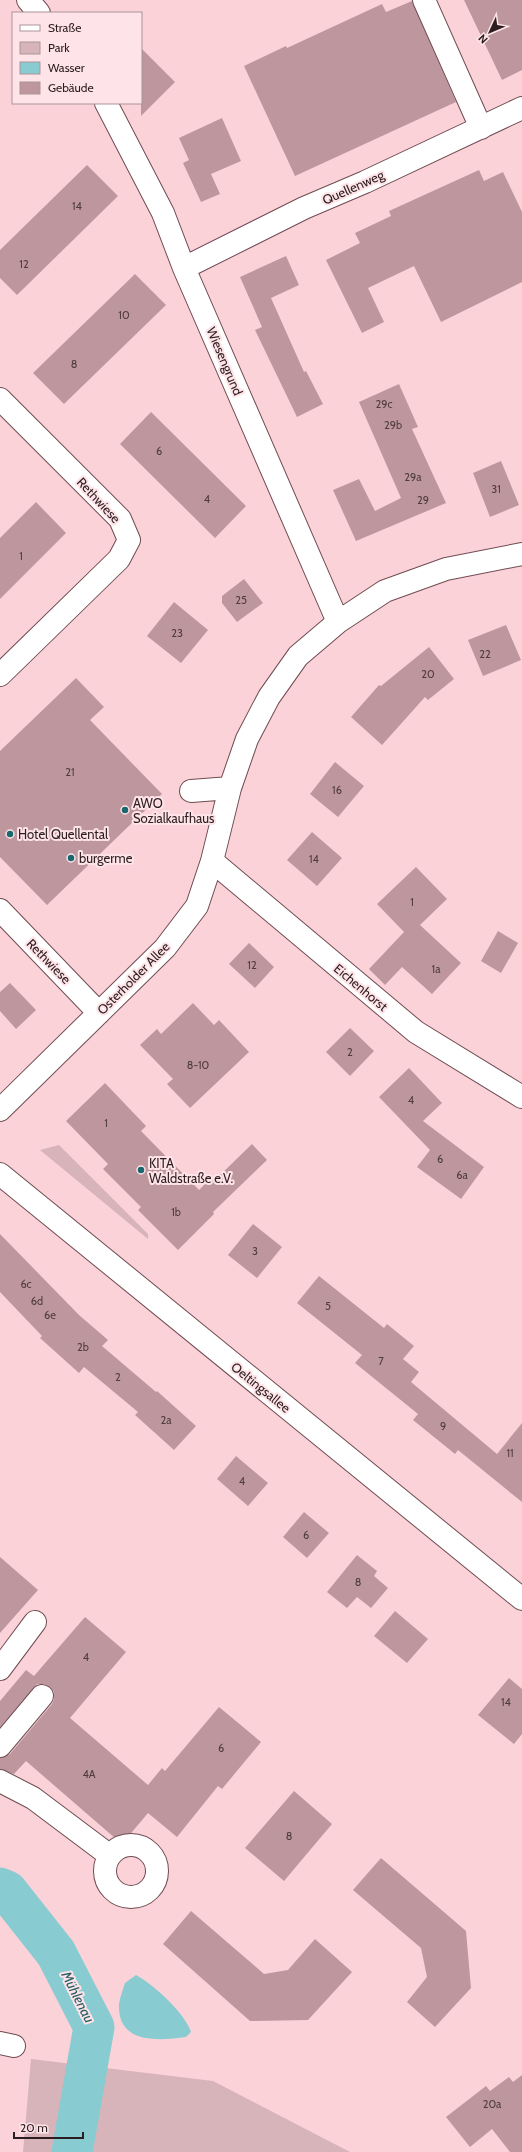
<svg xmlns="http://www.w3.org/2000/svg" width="522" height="2152" font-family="Cabin,sans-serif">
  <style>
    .green { fill: #d7b4b9 }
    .water { fill: #88ccd2 }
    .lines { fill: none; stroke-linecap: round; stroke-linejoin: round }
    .river { stroke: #88ccd2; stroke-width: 41 }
    .building { fill: #be979e }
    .minor-casing { stroke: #6e4c52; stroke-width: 24 }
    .minor { stroke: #fff; stroke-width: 22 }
    .poi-dot { fill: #1a676d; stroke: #fee4e8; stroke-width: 1.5 }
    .labels { text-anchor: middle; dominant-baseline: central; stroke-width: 4; stroke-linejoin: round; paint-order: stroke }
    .number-label { font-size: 11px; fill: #503c40 }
    .street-label { font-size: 13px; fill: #2c1d20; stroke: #fee4e8 }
    .poi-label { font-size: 13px; fill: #2c1d20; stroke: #fee4e8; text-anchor: start }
    .water-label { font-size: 14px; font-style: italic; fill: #275f64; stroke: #fee4e8 }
  </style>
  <rect width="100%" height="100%" fill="#fcd2d9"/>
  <!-- green -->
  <path class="green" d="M59,1145L148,1234V1239L40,1150Z
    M31,2059L213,2081L350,2152H23Z"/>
  <!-- water -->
  <path class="water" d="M136,1975C153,1984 185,2013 191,2032L186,2037C158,2041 117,2044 119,2004C120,1997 123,1989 125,1983Z"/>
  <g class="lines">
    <!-- river -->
    <path class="river" d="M0,1888L7,1891L56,1953L94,2027L72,2152"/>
  </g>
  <!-- building -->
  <path class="building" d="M464,0H522V70L502,80Z
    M412,1L456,102L295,176L244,66L286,46L287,48L382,4L386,12Z
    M141,48L175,82L141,116Z
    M222,118L241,161L211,174L220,194L201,202L183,163L189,160L179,138Z
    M87,165L118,196L17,295L0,278V250Z
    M479,170L484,181L503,172L522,212V282L441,322L414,266L368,288L384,322L362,333L326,260L360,243L355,233L391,216L389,211Z
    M286,256L299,285L271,298L304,372L306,371L323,404L297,417L255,330L262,327L240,277Z
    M135,274L166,305L64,404L33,373Z
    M399,384L418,427L412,429L446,503L356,541L333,490L359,479L375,511L401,498L359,402Z
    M151,412L246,506L215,538L120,444Z
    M501,461L519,505L490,517L473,473Z
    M36,502L66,533L0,599V538Z
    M244,579L263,603L237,622L222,603V596Z
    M174,602L208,630L181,663L147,636Z
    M506,625L521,660L483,676L468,640Z
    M429,647L454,679L428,700L425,697L382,745L351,717L379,685L381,686Z
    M76,678L104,707L90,720L162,794L47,905L0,857V751Z
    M335,762L364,786L338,817L310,794Z
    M312,832L342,858L317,886L287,860Z
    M416,867L447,899L420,925L461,963L432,994L402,967L385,985L369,969L404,932L377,904Z
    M498,931L518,943L501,973L481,961Z
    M249,943L274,967L255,988L229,964Z
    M10,983L36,1010L16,1029L0,1011V992Z
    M193,1003L214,1025L219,1020L249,1052L190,1108L167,1084L173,1079L140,1045L157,1029L161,1034Z
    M350,1028L374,1051L350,1076L326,1052Z
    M409,1068L442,1103L423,1121L484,1167L461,1199L417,1167L430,1150L379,1097Z
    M105,1083L146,1126L141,1131L199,1190L212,1177L215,1180L252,1144L267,1160L213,1212L214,1214L178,1250L138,1210L141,1207L103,1169L108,1164L66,1121Z
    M253,1224L282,1247L257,1278L228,1255Z
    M0,1234L79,1315L108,1340L102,1346L156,1392L157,1391L196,1426L174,1450L135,1415L138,1412L84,1367L79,1373L40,1338L42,1336L0,1292Z
    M319,1276L384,1328L387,1324L414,1346L403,1359L419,1372L411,1382L497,1454L522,1423V1502L458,1450L455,1454L413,1420L418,1414L355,1363L362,1355L297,1303Z
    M236,1456L268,1483L248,1506L217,1479Z
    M304,1512L329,1533L307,1558L283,1537Z
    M357,1555L377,1571L374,1576L388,1588L371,1608L357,1597L347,1608L327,1592Z
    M0,1557L38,1590L0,1633Z
    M395,1611L428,1639L407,1663L374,1636Z
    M85,1617L126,1652L70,1718L148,1785L162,1768L165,1771L219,1707L261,1742L222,1789L218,1786L177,1837L148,1813L127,1838L116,1839L26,1761L14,1774L0,1769V1758L10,1754L52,1704L54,1699V1692L50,1687L45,1684H37L0,1727V1701L26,1670L34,1676Z
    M509,1678L522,1689V1734L514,1744L478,1715Z
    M294,1791L332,1824L284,1881L245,1848Z
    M381,1858L466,1931L471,1988L435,2027L407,2002L427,1977L421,1948L353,1890Z
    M191,1911L264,1974L288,1970L315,1939L352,1972L308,2020L250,2021L163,1944Z
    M522,2075V2152H510L492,2129L470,2147L446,2117L486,2086L490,2091L509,2077L513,2082Z"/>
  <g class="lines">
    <!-- minor casing -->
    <g class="minor-casing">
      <path id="minor" d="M28,0L39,13
        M424,0L481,128
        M106,103L163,213L184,268L338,622
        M184,268L304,208L365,182L522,108
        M0,399L120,519L129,540L119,559L0,675
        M191,791L230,788
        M212,861L416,1032L522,1097
        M0,910L99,1013
        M0,1110L165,948L197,906L212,861L230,788L247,739L269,697L298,656L338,622L385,591L446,569L522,554
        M0,1174L522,1599
        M0,1669L35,1622
        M0,1746L42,1696
        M0,1781L33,1798L109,1855
        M105 1871a26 26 0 1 1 52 0a26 26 0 1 1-52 0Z
        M0,2043L14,2046"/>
    </g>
    <!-- minor -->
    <use href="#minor" class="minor"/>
  </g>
  <!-- markers -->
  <g class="poi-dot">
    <circle cx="125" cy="810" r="4"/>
    <circle cx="10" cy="834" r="4"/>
    <circle cx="71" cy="858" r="4"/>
    <circle cx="141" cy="1170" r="4"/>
  </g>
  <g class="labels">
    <!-- number labels -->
    <g class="number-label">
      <text x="77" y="206">14</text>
      <text x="24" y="264">12</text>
      <text x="124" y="315">10</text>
      <text x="74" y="364">8</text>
      <text x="384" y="404">29c</text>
      <text x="393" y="425">29b</text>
      <text x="159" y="451">6</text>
      <text x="413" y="477">29a</text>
      <text x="496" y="489">31</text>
      <text x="207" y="499">4</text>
      <text x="423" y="500">29</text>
      <text x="21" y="556">1</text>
      <text x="241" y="600">25</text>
      <text x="177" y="633">23</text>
      <text x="485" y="654">22</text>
      <text x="428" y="674">20</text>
      <text x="70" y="772">21</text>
      <text x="337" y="790">16</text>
      <text x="314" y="859">14</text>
      <text x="412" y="902">1</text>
      <text x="252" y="965">12</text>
      <text x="436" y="969">1a</text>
      <text x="350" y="1052">2</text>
      <text x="198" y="1065">8-10</text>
      <text x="411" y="1100">4</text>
      <text x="106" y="1123">1</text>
      <text x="440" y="1159">6</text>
      <text x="462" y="1175">6a</text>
      <text x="176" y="1212">1b</text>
      <text x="255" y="1251">3</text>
      <text x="26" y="1284">6c</text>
      <text x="37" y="1301">6d</text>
      <text x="328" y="1306">5</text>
      <text x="50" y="1315">6e</text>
      <text x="83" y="1347">2b</text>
      <text x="381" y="1361">7</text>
      <text x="118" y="1377">2</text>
      <text x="166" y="1420">2a</text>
      <text x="443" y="1426">9</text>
      <text x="510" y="1453">11</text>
      <text x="242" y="1481">4</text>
      <text x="306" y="1535">6</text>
      <text x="358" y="1582">8</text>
      <text x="86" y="1657">4</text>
      <text x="506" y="1702">14</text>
      <text x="221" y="1748">6</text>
      <text x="89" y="1774">4A</text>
      <text x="289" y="1836">8</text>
      <text x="492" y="2104">20a</text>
    </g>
    <!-- street labels -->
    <g class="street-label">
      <text transform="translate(353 187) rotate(-24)">Quellenweg</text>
      <text transform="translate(225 361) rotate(67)">Wiesengrund</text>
      <text transform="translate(99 500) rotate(47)">Rethwiese</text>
      <text transform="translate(49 961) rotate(46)">Rethwiese</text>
      <text transform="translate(133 978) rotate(-45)">Osterholder Allee</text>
      <text transform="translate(361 987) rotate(40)">Eichenhorst</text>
      <text transform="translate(261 1387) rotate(39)">Oeltingsallee</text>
    </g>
    <!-- poi labels -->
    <g class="poi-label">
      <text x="133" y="803">AWO<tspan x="133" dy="15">Sozialkaufhaus</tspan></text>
      <text x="18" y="834">Hotel Quellental</text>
      <text x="79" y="858">burgerme</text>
      <text x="149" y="1163">KITA<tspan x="149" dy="15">Waldstraße e.V.</tspan></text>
    </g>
    <!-- water labels -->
    <g class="water-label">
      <text transform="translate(78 1997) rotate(63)">Mühlenau</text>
    </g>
  </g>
  <!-- legend -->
  <rect x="12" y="12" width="130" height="92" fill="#fee4e8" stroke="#aa9498"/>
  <rect x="20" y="25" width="20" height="6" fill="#ffffff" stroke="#aa9498"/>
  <text x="48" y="32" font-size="12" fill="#2c1d20">Straße</text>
  <rect x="20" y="42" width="20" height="12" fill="#d7b4b9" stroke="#aa9498"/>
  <text x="48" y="52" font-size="12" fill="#2c1d20">Park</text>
  <rect x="20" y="62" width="20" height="12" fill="#88ccd2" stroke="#aa9498"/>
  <text x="48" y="72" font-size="12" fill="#2c1d20">Wasser</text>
  <rect x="20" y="82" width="20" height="12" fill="#be979e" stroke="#aa9498"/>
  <text x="48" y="92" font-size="12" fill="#2c1d20">Gebäude</text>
  <!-- north arrow -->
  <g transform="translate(490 32) rotate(226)" stroke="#fee4e8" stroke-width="3" paint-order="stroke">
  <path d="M0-3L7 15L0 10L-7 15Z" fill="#2c1d20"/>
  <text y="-6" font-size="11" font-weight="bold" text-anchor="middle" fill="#2c1d20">N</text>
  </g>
  <!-- scale -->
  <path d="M14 2132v6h69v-6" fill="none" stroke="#2c1d20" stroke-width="2"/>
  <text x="20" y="2132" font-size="12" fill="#2c1d20" stroke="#fee4e8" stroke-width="3" paint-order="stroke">20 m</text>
</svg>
